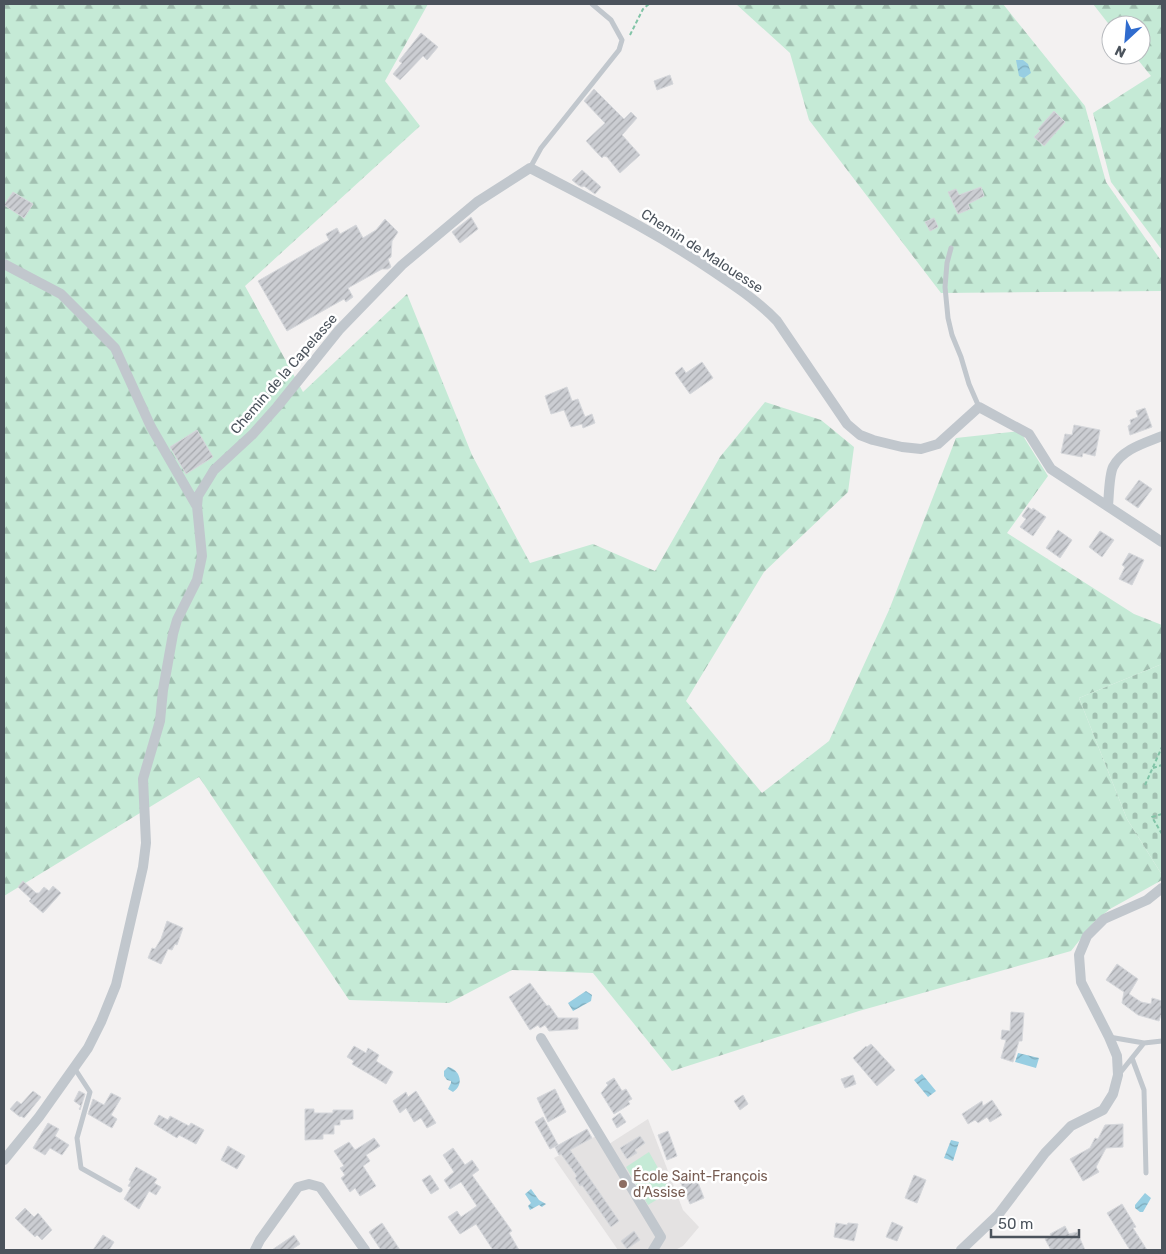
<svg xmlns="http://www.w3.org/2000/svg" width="1166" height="1254" font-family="Rubik,sans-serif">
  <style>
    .education { fill: #e4e2e2 }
    .forest { fill: url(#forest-firs) }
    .cemetery { fill: url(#cemetery-stones) }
    .pitch { fill: #c5ead6 }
    .water { fill: url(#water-waves) }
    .building { fill: url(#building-hatch); stroke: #d5d7db }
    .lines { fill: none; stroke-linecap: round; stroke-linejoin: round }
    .path { stroke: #81c4a7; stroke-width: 2; stroke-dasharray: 4 2.5; stroke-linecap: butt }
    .lane { stroke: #c1c7cd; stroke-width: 5 }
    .street { stroke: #c1c7cd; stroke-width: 10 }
    .education-dot { fill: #8d6e63; stroke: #fff; stroke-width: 2 }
    .labels { text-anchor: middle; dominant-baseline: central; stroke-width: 5; stroke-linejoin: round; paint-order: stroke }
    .street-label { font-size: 14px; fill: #4b535c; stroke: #fff }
    .education-label { font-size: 14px; fill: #785e54; stroke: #fff; text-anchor: start }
  </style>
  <defs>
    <pattern id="forest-firs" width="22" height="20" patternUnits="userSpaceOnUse" patternTransform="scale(1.25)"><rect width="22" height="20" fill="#c5ead6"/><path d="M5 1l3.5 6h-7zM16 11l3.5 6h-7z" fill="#a2c0b1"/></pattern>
    <pattern id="cemetery-stones" width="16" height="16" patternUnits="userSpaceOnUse" patternTransform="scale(1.25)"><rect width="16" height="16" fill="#c5ead6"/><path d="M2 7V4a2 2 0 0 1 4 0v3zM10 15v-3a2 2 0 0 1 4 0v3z" fill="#a2c0b1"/></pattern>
    <pattern id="water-waves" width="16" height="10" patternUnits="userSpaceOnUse" patternTransform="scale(1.25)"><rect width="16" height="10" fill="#98cee2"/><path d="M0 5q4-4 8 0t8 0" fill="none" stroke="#7eaaba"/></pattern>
    <pattern id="building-hatch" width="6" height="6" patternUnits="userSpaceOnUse" patternTransform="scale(1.25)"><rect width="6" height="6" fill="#cbcdd2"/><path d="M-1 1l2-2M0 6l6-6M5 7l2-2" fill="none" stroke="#a7a9ae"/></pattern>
  </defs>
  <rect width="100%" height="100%" fill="#f3f1f1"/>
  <!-- education -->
  <path class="education" d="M648,1119L683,1210L699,1227L683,1246L675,1250H618L554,1158L602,1133L609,1144Z"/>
  <!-- forest -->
  <path class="forest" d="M4,4H428L385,81L420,126L245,286L303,392L407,294L472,455L530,563L593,544L655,571L720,457L765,402L821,420L854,447L848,492L764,572L686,701L762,793L829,741L889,610L956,438L1020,431L1048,476L1007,533L1134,614L1162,625V664L1079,698L1127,819L1162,875V880L1110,909L1094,922L1071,951L859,1011L672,1071L593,973L512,970L449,1003L349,1000L199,777L4,896Z
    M736,4H1003L1085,106L1106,182L1162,262V291L941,293L809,120L790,53Z
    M1093,4H1162V250L1111,182L1093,113L1151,76L1134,55H1141V25H1111V27Z"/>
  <!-- cemetery -->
  <path class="cemetery" d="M1162,664V875L1127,819L1079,698Z"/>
  <!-- pitch -->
  <path class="pitch" d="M649,1152L671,1191L648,1205L626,1167Z"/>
  <!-- water -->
  <path class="water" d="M1016,60H1023L1028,64L1031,73L1024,78L1019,76Z
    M586,991L592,995L591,1001L573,1011L568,1003Z
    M1018,1053L1039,1058L1036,1068L1015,1062Z
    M448,1067C461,1070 464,1085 453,1092L448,1089L451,1083V1081L447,1080L444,1076V1071Z
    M922,1074L936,1091L928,1097L914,1080Z
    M951,1140L959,1142L953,1161L944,1158Z
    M531,1189L539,1200L546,1204L542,1207L539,1205L530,1210L528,1206L531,1203L525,1194Z
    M1145,1193L1151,1198L1143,1212H1140L1135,1208V1205Z"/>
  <!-- building -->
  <path class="building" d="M421,33L438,47L427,60L423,56L400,80L393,74L402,63L399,61Z
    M670,75L673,84L657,90L654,81Z
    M594,89L624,119L631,112L637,118L622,135L640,155L620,173L607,157L604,156L602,158L586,141L605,123L584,101Z
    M1054,111L1065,122L1044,146L1034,137L1040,131L1038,129Z
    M582,170L601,187L595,194L584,186L582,187L578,185L572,180Z
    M981,187L984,196L968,204L970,209L958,214L948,192L956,189L959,195Z
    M13,192L33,204L24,218L4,205Z
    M471,217L478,229L460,243L452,232Z
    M934,218L938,227L930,231L925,222Z
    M385,219L398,232L392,241L391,257L388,259L391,267L388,269H382L348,288L353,297L346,302L344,299L287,331L258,281L329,240L326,234L337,228L340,234L356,225L363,238L376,230Z
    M702,362L713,378L690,394L675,373L682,367L686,373Z
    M567,387L572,401L578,399L585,417L592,414L595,423L583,428L582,424L571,427L564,410L551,414L545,396Z
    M1145,408L1152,427L1130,435L1128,426L1131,424L1130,420L1138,417L1136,411Z
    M1074,425L1100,430L1095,456L1083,453L1082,457L1061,453L1065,434L1072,435Z
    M197,430L213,457L186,474L170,447Z
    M1139,480L1152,489L1138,508L1125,499Z
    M1028,507L1032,510L1033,508L1046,517L1033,536L1020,527L1026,519L1022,516Z
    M1058,530L1072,540L1060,558L1046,548Z
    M1100,531L1114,540L1102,557L1089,547Z
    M1129,553L1144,560L1132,585L1119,579L1125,567L1122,565Z
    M23,881L36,893H39L44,887L49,891L53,886L61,893L43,913L29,901L31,899L18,887Z
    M167,921L183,928L177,945L175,944L172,950L168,949L161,964L148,958L152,948L155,949L161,939Z
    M1117,964L1138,979L1129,994L1141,1002L1151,1004L1152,998L1162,1001V1015H1161L1159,1021L1138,1015L1122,1003L1124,992L1106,980Z
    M530,983L547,1006L549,1005L558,1018H578V1029L549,1031L545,1025L540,1028L538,1025L530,1030L509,997Z
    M1011,1012L1024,1013L1022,1041H1019L1013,1062L1001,1058L1006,1040L1001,1039L1002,1030L1010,1031Z
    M871,1044L895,1070L877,1086L853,1058L866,1046L867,1047Z
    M354,1046L366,1053L368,1048L379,1055L376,1061L393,1072L386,1084L352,1064L354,1061L347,1057Z
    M853,1075L856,1084L845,1088L841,1079Z
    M614,1078L622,1091L626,1089L632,1099L628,1101L630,1104L614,1114L601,1093L608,1085L606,1083Z
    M555,1089L566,1112L548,1122L537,1098Z
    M33,1091L41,1097L24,1118L21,1116L20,1117L10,1109L17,1101L21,1104Z
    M79,1091L85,1094L80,1110L79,1109L81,1106L74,1101Z
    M416,1091L436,1123L427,1128L421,1118L414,1122L406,1108L400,1113L393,1101L406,1092L408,1097Z
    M111,1093L121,1098L111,1115L117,1119L112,1128L88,1114L93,1099L104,1105Z
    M743,1095L748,1104L740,1110L734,1101Z
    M992,1100L1002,1115L990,1122L987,1117L978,1123L975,1120L968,1124L962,1114L982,1101L983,1106Z
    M305,1109H314V1113H333V1110H353V1119L340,1120V1125H334V1134H323V1139L305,1140Z
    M620,1113L626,1122L617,1128L612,1119Z
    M159,1115L168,1120L170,1116L189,1126L191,1123L204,1130L196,1144L179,1135L177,1138L154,1124Z
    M543,1117L558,1145L550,1149L535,1122Z
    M48,1123L59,1129L55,1136L69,1145L62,1155L50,1148L45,1155L33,1148Z
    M1123,1124V1147L1106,1148L1096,1167L1099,1172L1083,1181L1070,1159L1090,1148L1095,1138L1098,1139L1105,1125Z
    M587,1129L592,1138L570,1150L619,1221L611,1227L582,1185L580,1186L575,1178L577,1176L561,1154L559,1155L555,1147Z
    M668,1131L677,1156L667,1160L658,1135Z
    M640,1136L645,1143L635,1150L637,1153L627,1159L620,1148Z
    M374,1138L380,1146L366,1155L370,1161L363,1166L376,1186L360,1196L355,1188L350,1192L341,1178L345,1175L340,1168L344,1166L334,1151L349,1142L355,1150Z
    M228,1146L245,1156L237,1169L221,1160Z
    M453,1148L465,1165L472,1160L479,1170L472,1175L512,1231L509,1233L519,1250H493L476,1224L460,1234L448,1217L457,1211L461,1217L477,1206L461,1182L450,1189L444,1180L454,1172L443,1155Z
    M136,1167L157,1179L154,1183L161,1187L156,1195L149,1191L139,1209L124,1199L131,1187L128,1186L131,1181L129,1180Z
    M430,1175L439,1189L431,1194L422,1180Z
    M695,1175L704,1198L690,1204L680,1181Z
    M914,1175L926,1180L917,1203L905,1198Z
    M1122,1204L1136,1227L1133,1228L1147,1250H1130L1107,1213Z
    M25,1208L34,1217L38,1213L52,1230L42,1240L37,1235L35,1237L15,1218Z
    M892,1222L903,1227L897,1241L886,1237Z
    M382,1223L400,1250H381L369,1232Z
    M836,1223L847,1225L848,1223L858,1224L854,1241L834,1237Z
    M1065,1226L1069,1234L1077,1232L1085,1250H1051L1045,1239L1051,1236L1050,1234Z
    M634,1231L640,1240L627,1249L621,1241Z
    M103,1235L114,1242L109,1250H93Z
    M294,1235L300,1244L291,1250H272Z"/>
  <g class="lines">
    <!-- path -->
    <path class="path" d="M630,35L643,9L649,4
      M1153,768L1162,765
      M1145,785L1162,747
      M1162,814L1152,817L1162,834"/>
    <!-- lane -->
    <path class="lane" d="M530,168L541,148L619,50L622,40L611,20L592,4
      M951,248L947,263L945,287L948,318L952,335L961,357L969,384L979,407
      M1109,1037L1144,1043L1120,1073
      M1144,1043L1162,1041
      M1132,1058L1144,1090L1146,1173
      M75,1069L90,1092L77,1138L81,1168L120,1190"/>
    <!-- street -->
    <path class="street" d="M4,264L61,294L115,348L151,427L196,505
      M1108,506C1109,495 1109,476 1113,467C1122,449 1145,443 1162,436
      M541,1038L661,1237L653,1250
      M4,1160L39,1117L88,1048L101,1022L116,985L143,867L146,843L143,779L160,721L163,690L173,634L177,620L197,580L202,556L197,506L198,496L214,470L253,434L277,407L339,330L402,265L477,202L530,168C593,201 656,232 714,272C736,287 758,301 777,321L847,424L860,435L873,440L902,447L921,449L938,444L979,407L1029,434L1051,469L1162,542
      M255,1250L260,1240L298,1187L309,1184L320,1187L365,1250
      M961,1250L998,1215L1045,1153L1071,1126L1103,1110L1113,1094L1118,1075L1117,1056L1109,1037L1081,982L1079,955L1087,936L1104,919L1147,900L1162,888"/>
  </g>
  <!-- markers -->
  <circle class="education-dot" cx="623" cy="1184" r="5"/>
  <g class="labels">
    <!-- street labels -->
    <g class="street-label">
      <text transform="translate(702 251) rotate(33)">Chemin de Malouesse</text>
      <text transform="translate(284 374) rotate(-49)">Chemin de la Capelasse</text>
    </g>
    <!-- education labels -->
    <g class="education-label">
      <text x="633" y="1176">École Saint-François<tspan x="633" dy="16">d'Assise</tspan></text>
    </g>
  </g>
  <!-- border -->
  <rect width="1166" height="1254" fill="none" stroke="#4b535c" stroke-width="10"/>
  <!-- north arrow -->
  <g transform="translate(1126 40) rotate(206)"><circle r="24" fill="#ffffff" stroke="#b7babe"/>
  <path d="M0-4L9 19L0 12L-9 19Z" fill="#306cce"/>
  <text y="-8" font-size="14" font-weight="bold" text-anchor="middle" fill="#4b535c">N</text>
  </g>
  <!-- scale -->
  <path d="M991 1229v8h88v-8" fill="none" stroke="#4b535c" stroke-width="2.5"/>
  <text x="998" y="1229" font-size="15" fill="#4b535c" stroke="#ffffff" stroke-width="4" paint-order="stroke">50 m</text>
</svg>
